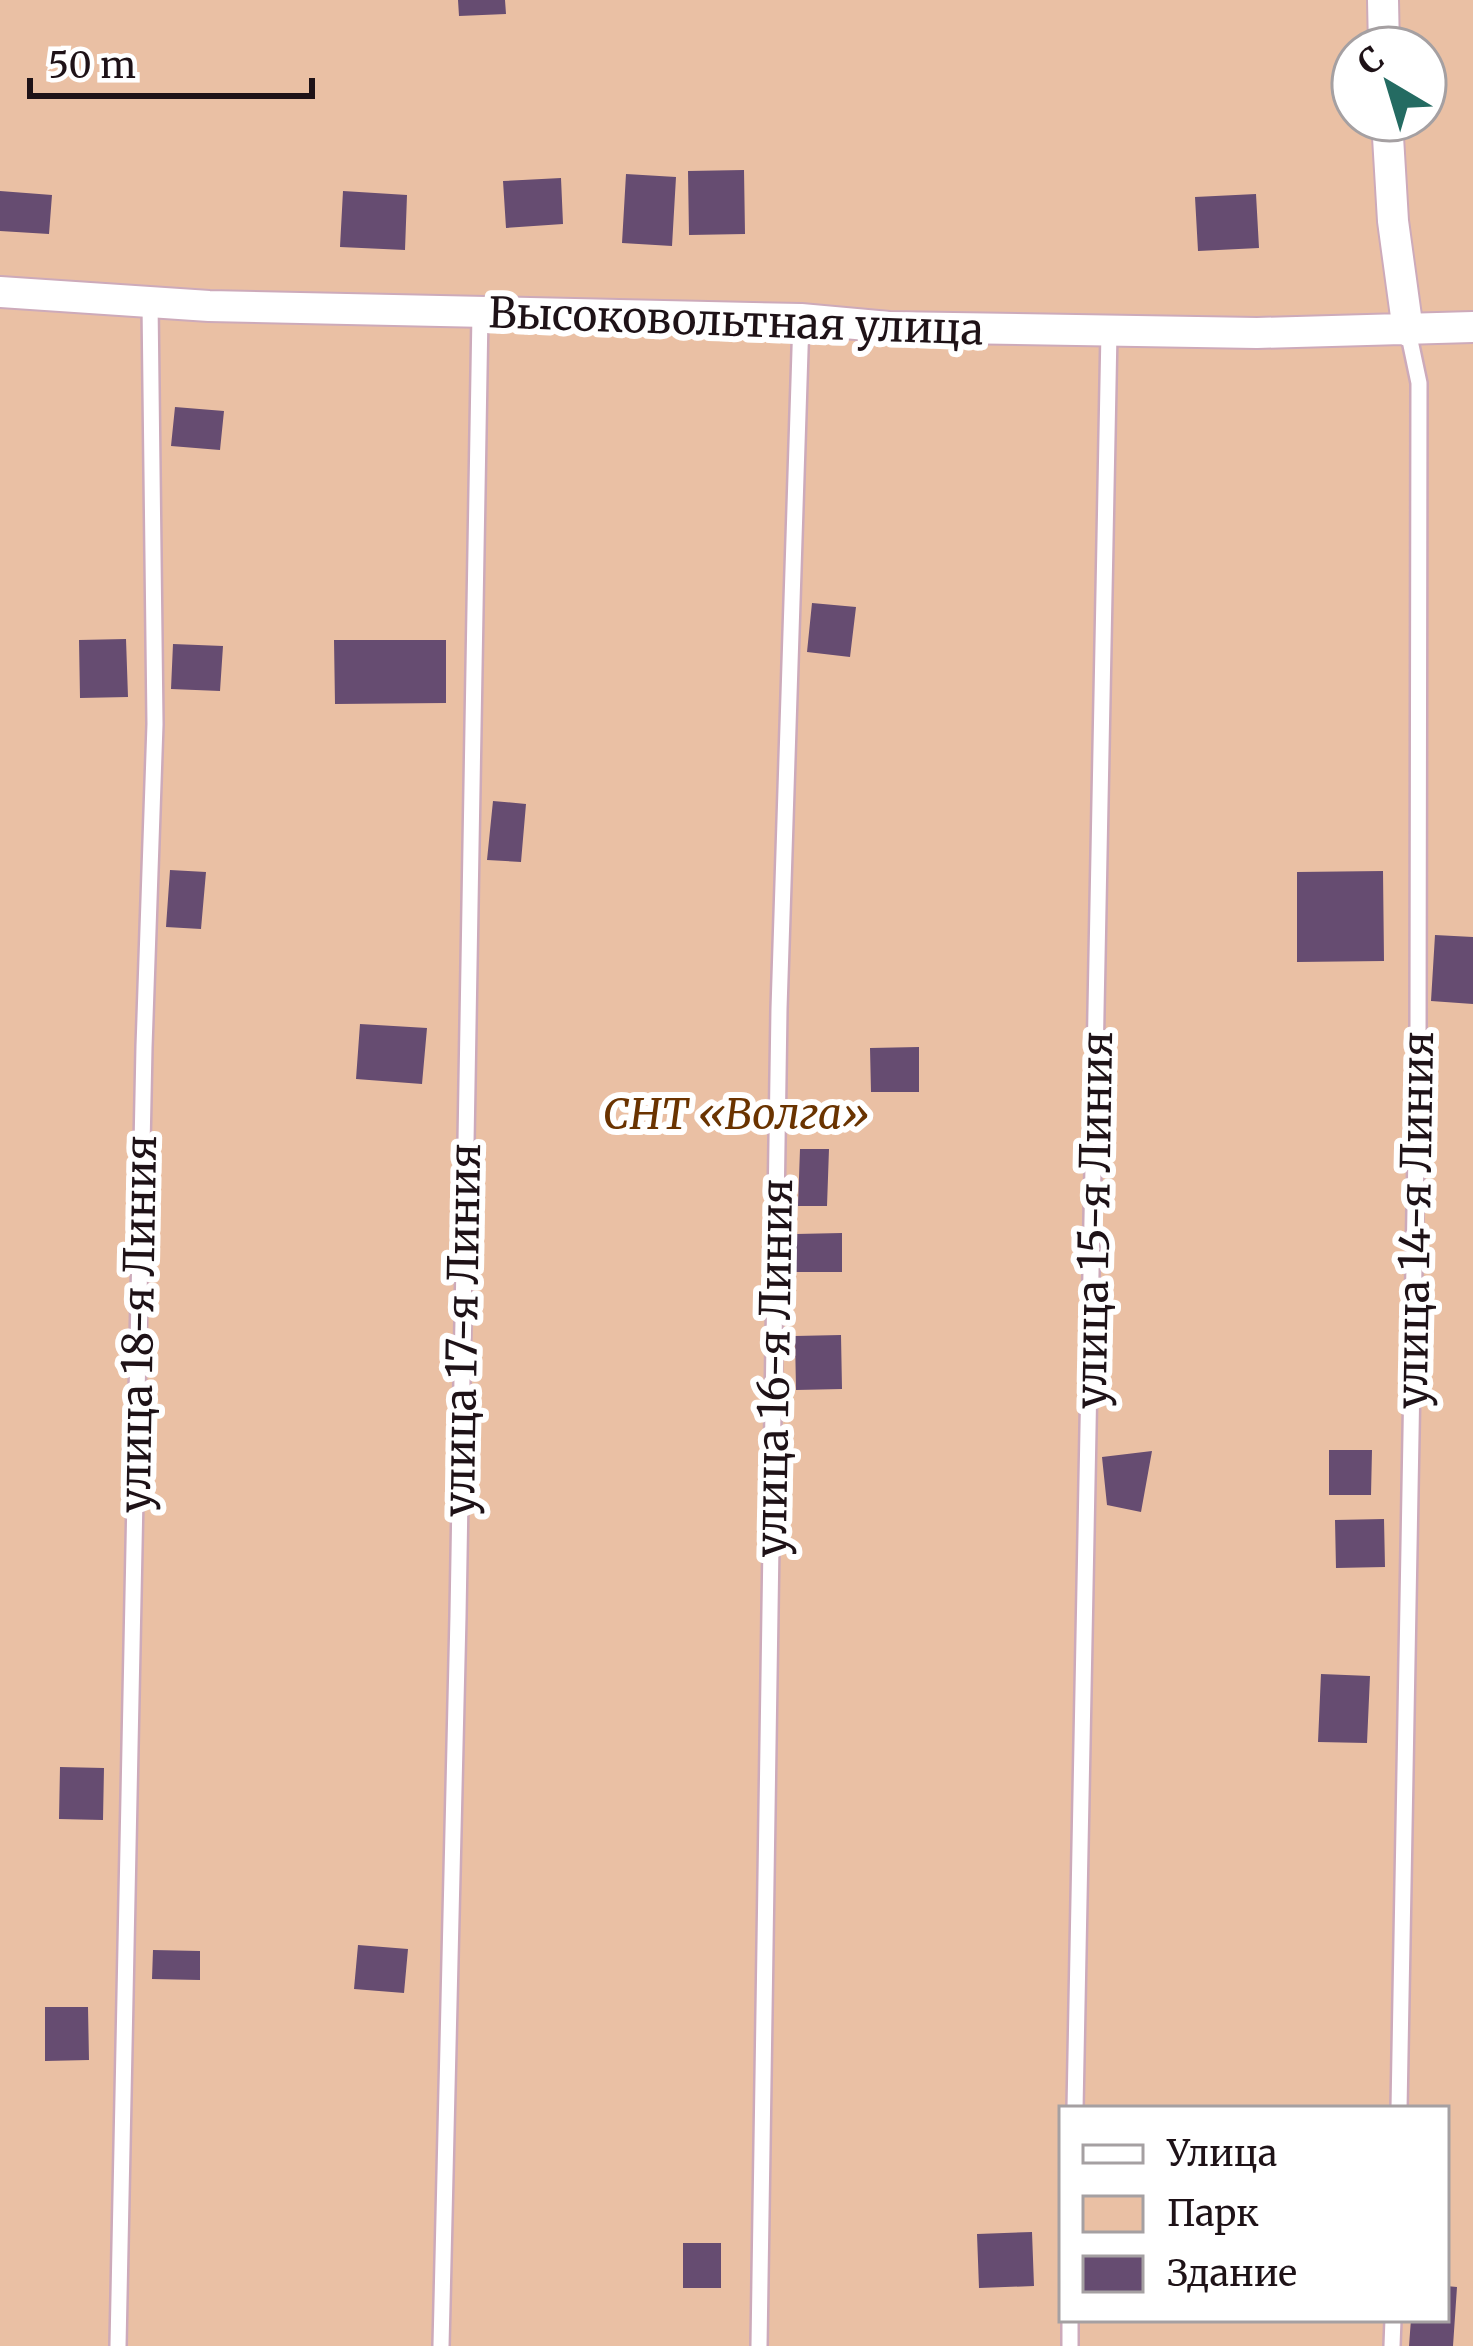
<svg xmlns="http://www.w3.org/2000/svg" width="1473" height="2346" font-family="Merriweather,serif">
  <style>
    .green { fill: #eac0a4; fill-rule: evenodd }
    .building { fill: #664c71 }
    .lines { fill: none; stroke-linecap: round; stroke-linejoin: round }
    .lane-casing { stroke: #cdaaba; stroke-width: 20 }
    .street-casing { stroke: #cdaaba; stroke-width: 34 }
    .lane { stroke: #fff; stroke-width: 15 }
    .street { stroke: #fff; stroke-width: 30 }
    .labels { text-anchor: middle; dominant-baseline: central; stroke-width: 12; stroke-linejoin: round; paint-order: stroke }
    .street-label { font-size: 42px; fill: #1e1217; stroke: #fff }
    .park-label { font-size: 42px; font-style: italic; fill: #6a3300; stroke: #fff }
  </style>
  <rect width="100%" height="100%" fill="#f7d3e3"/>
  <!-- green -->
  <path class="green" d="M0,0H1473V2346H0ZM1353,48H1425V120H1353ZM1062,2109H1446V2319H1062Z"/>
  <!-- building -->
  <path class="building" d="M458,0H505L506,14L459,16Z
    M744,170L745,234L689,235L688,171Z
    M626,174L676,177L672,246L622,243Z
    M561,178L563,224L506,228L503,181Z
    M0,191L52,195L49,234L0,231Z
    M343,191L407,195L405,250L340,247Z
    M1256,194L1259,248L1198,251L1195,197Z
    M175,407L224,411L220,450L171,446Z
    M812,603L856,607L850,657L807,652Z
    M126,639L128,697L80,698L79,640Z
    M334,640H446V703L335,704Z
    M173,644L223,646L220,691L171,689Z
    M493,801L526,804L521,862L487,860Z
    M170,870L206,872L201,929L166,927Z
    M1383,871L1384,961L1297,962V872Z
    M1435,935L1473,937V1004L1431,1001Z
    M360,1024L427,1028L422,1084L356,1079Z
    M919,1047V1092H871L870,1048Z
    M800,1149H829L827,1206H798Z
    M842,1233V1272H796V1234Z
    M841,1335L842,1389L796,1390L795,1336Z
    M1329,1450H1372L1371,1495H1329Z
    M1152,1451L1141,1512L1107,1505L1102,1457Z
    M1384,1519L1385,1567L1336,1568L1335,1520Z
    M1321,1674L1370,1676L1367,1743L1318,1742Z
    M60,1767L104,1768L103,1820L59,1819Z
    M358,1945L408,1949L404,1993L354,1989Z
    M153,1950L200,1951V1980L152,1979Z
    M45,2007H88L89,2060L45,2061Z
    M1032,2232L1034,2286L979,2288L977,2234Z
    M683,2243H721V2288H683Z
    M1446,2286L1457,2287L1453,2346H1409L1411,2319H1446Z"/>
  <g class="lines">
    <!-- lane casing -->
    <g class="lane-casing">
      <path id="lane" d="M1075,2109L1109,331
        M1399,2109L1418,1041L1419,383L1408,331
        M118,2346L144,1047L155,724L150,302
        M441,2346L458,1616L480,313
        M759,2346L779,1009L801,319
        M1070,2346V2319
        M1392,2346L1393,2319"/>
    </g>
    <!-- street casing -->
    <g class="street-casing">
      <path id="street" d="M1383,0L1384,48
        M1387,120L1393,221L1408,331
        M0,292L209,306L801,319L889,327L1257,333L1473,327"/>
    </g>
    <!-- lane -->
    <use href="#lane" class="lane"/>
    <!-- street -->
    <use href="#street" class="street"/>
  </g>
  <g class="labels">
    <!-- street labels -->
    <g class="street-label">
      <text transform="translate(736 321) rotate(2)">Высоковольтная улица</text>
      <text transform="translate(1094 1220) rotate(-89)">улица 15-я Линия</text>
      <text transform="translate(1415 1220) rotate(-89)">улица 14-я Линия</text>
      <text transform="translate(138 1324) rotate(-89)">улица 18-я Линия</text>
      <text transform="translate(462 1330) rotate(-89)">улица 17-я Линия</text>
      <text transform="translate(774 1368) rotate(-89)">улица 16-я Линия</text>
    </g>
    <!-- park labels -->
    <g class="park-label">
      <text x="736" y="1114">СНТ «Волга»</text>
    </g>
  </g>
  <!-- legend -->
  <rect x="1059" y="2106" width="390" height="216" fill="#ffffff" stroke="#a5a0a2" stroke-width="3"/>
  <rect x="1083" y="2145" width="60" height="18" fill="#ffffff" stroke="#a5a0a2" stroke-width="3"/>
  <text x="1167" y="2166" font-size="36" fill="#1e1217">Улица</text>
  <rect x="1083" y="2196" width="60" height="36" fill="#eac0a4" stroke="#a5a0a2" stroke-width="3"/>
  <text x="1167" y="2226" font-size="36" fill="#1e1217">Парк</text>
  <rect x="1083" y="2256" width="60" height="36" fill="#664c71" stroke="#a5a0a2" stroke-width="3"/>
  <text x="1167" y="2286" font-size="36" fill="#1e1217">Здание</text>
  <!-- north arrow -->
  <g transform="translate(1389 84) rotate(322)"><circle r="57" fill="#ffffff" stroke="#a5a0a2" stroke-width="3"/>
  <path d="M0-9L21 45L0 30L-21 45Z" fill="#246b62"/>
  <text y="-18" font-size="33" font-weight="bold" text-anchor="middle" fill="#1e1217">С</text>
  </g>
  <!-- scale -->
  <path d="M30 78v18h282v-18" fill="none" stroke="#1e1217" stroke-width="6"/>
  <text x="48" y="78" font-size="36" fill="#1e1217" stroke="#ffffff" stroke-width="9" paint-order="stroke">50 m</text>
</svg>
